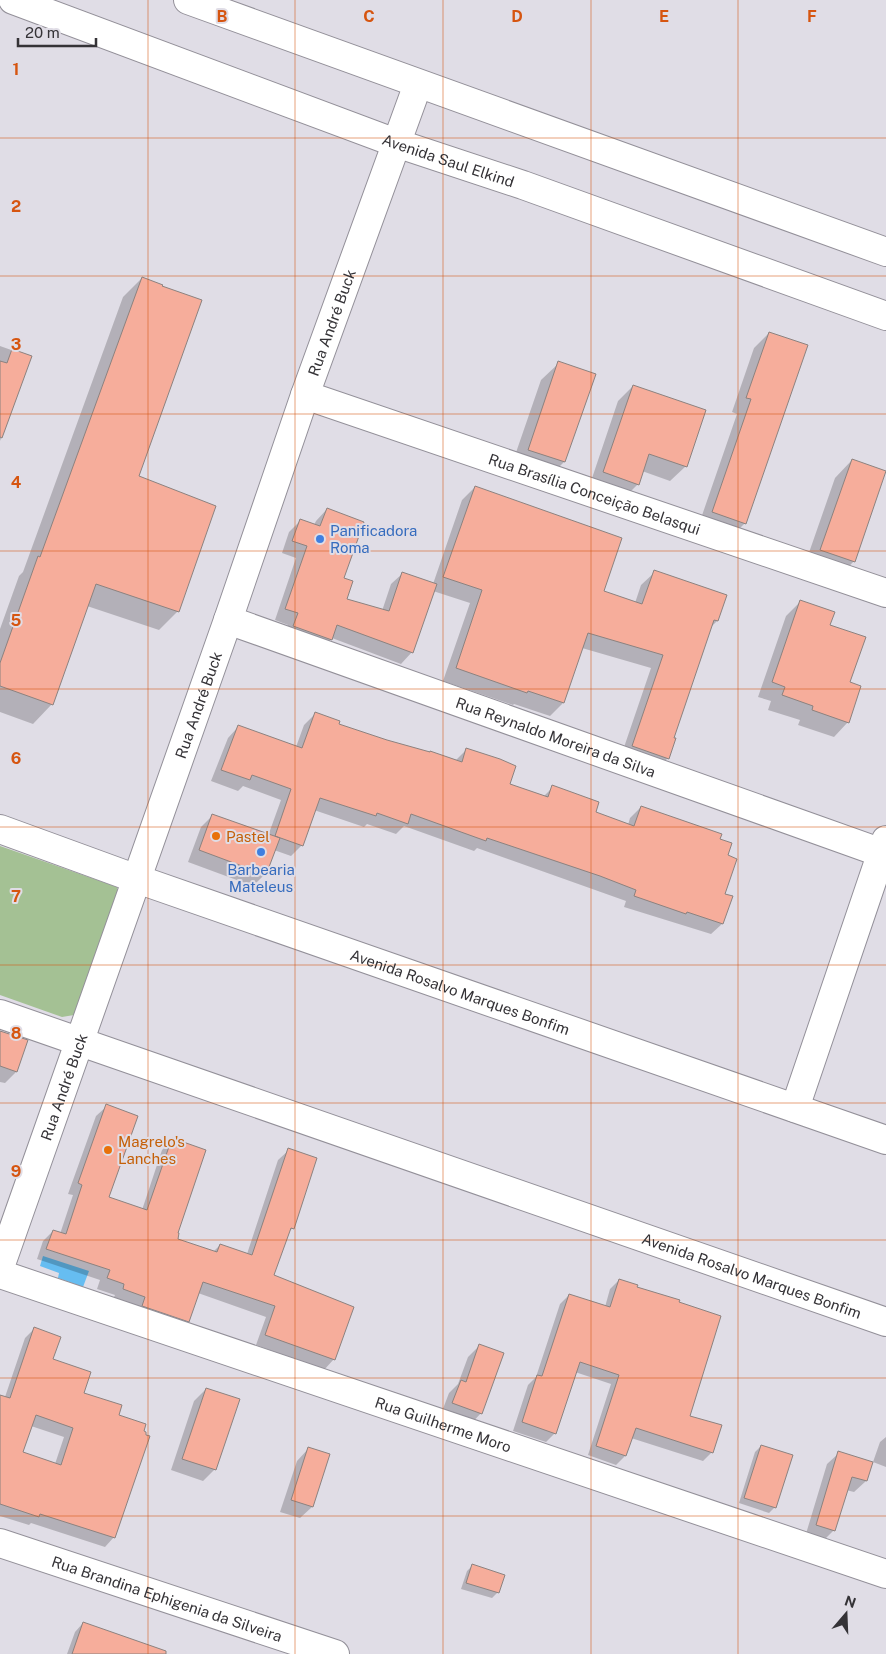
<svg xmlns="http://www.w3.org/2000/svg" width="886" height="1654" font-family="'Public Sans',sans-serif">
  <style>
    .green { fill: #a4c194 }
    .water { fill: #66bdf1 }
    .shadow { fill: #0003; fill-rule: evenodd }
    .building { fill: #f6ad9b; stroke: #8c827f; fill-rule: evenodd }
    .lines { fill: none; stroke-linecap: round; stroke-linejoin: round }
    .minor-casing { stroke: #939099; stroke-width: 30 }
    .major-casing { stroke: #939099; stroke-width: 30 }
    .minor { stroke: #fff; stroke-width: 28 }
    .major { stroke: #fff; stroke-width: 28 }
    .grid { fill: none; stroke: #d65510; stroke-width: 1; stroke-opacity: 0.55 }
    .shop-dot { fill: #3f7fe0; stroke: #e0dde6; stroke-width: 2 }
    .food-dot { fill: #e8710a; stroke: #e0dde6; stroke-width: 2 }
    .labels { text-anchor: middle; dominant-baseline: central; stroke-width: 4; stroke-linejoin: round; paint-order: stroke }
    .street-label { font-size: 15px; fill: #353337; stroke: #e0dde6 }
    .shop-label { font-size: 15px; fill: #366cbe; stroke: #e0dde6; text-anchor: start }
    .food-label { font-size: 15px; fill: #c56008; stroke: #e0dde6; text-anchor: start }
    .grid-label { font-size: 16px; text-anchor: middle; font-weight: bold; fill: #d65510; stroke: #e0dde6; stroke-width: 4; stroke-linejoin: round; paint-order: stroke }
  </style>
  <rect width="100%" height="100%" fill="#e0dde6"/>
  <!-- green -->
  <path class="green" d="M0,846L117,887L119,898L78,1010L74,1015L62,1017L0,995Z"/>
  <!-- water -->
  <path class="water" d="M43,1256L89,1271L83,1287L58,1278L59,1273L40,1266Z"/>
  <!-- shadow -->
  <path class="shadow" d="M142,278L137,477L178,611L159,630L87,606L52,704L33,724L0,712V629L19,576L23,572L123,297Z
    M769,333L745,523L730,538L698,527L737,414L732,412L754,348Z
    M0,346L31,357L0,441Z
    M559,363L594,375L564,462L547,479L511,467L541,380Z
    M633,386L686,466L670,481L642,471L638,484L623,499L589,487L618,401Z
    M852,460L854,561L837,579L804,567L835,478Z
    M475,487L602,592L635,603L641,585L655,572L717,621L710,628L672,739L668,758L654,771L620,759L651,668L582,648L563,703L550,716L514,704L513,705L443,681L470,603L433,591L412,652L401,664L332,638L320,650L283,637L288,625L275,620L296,558L282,553L289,532L300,521L314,525L316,521L327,509L345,599L382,611L391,584L403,573L433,584L462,500Z
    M801,601L849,683L848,722L834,737L798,725L800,720L768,710L771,701L758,697L786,616Z
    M315,714L337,724L387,741L456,760L467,749L508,785L543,797L553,787L594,813L628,825L630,818L641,807L719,840L727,856L722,924L711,934L624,907L626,901L477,848L474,851L404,826L396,834L367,824L364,827L314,810L302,845L291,856L274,850L265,874L253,886L188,862L201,827L213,815L268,836L281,800L243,786L238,791L211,781L228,738L238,727L296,747L304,725Z
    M0,1032L16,1072L5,1083L0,1082Z
    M107,1106L108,1198L142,1210L162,1150L172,1140L176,1239L213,1252L220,1245L247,1254L278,1160L289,1150L293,1228L287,1233L273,1276L334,1359L324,1370L256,1345L266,1317L198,1293L188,1321L178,1331L113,1299L115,1295L97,1289L100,1280L37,1259L43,1241L53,1231L60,1234L73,1195L68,1194L96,1116Z
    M619,1280L677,1303L689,1416L712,1452L703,1461L631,1438L625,1456L616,1465L588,1455L611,1384L575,1372L555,1433L546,1442L513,1431L528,1385L536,1377L560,1304L569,1295L605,1307L610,1289Z
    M34,1329L51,1360L82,1394L117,1416L114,1537L105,1547L31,1523L29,1525L0,1516V1396L5,1397L25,1338ZM31,1426L64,1437L55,1464L21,1453Z
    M480,1345L481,1413L470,1425L441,1414L449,1393L458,1384L468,1357Z
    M206,1389L215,1469L203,1481L171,1470L194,1401Z
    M886,1437V1467L873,1462L880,1442Z
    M761,1446L775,1507L769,1513L739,1503L755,1452Z
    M308,1449L328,1455L312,1507L300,1518L280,1512L297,1461Z
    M839,1453L866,1481L854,1492L846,1490L834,1530L822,1542L805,1537L827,1464Z
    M472,1566L498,1592L492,1598L461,1589L467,1571Z
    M83,1623L150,1654H67L75,1632Z"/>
  <!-- building -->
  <path class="building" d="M142,277L163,285L162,286L202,300L139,476L216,506L179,612L96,584L53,705L0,686V663L38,556L40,557Z
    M769,332L808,345L746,524L712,512L751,399L746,398Z
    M12,349L32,356L2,438L0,437V361L7,363Z
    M558,361L596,374L565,462L528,450Z
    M633,385L706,410L687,467L649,454L639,485L603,472Z
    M852,459L886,471L855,562L820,550Z
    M475,486L622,538L604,591L642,604L654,570L727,595L718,621L714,620L674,738H676L669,759L632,746L663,655L588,633L564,703L528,691L527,693L456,668L482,590L443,577Z
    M327,508L364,522L344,578L353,581L347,599L389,611L402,572L437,584L413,653L337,625L332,640L293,626L298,613L285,609L307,546L292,541L300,519L320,526Z
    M800,600L835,612L830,625L866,637L850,682L861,686L849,723L812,710L813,706L782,695L785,687L772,682Z
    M315,712L340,721L339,724L387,740L430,752V751L462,762L466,748L500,759L516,766L510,784L548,797L552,785L599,802L596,812L634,826L641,806L722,834L720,839L732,843L728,855L737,859L725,894L733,896L723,924L687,912L686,914L634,896L636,890L600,876L487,838L486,841L411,814L408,824L377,813L376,816L320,798L303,846L275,836L291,789L252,775L250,780L221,770L238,725L302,748Z
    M212,814L280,838L266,875L199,850Z
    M0,1031L28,1040L17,1072L0,1066Z
    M106,1104L138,1116L109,1197L147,1210L172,1138L206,1150L178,1233H179L178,1239L217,1252L220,1244L252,1255L288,1148L317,1158L294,1229L291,1228L274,1275L354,1307L335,1360L265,1335L275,1306L203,1282L189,1322L142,1306L145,1297L123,1289L124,1284L107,1278L110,1270L46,1249L53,1230L66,1234L82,1185L78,1183Z
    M619,1279L638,1285L637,1287L680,1300L679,1302L721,1316L690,1416L722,1425L713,1453L636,1428L626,1456L596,1446L619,1375L580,1362L556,1434L522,1422L537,1375L542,1376L569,1294L610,1307Z
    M34,1327L61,1337L53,1359L91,1372L84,1393L122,1405L119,1415L146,1424L144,1431L146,1432V1435L150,1436L115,1538L40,1514L39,1517L0,1504V1395L10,1398ZM36,1415L73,1428L61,1465L23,1452Z
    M479,1344L504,1353L482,1414L452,1403L461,1380L466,1382Z
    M206,1388L240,1399L216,1470L182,1459Z
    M761,1445L793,1455L776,1508L744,1498Z
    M308,1447L330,1454L313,1507L291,1500Z
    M838,1451L873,1462L867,1481L852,1477L835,1531L816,1525Z
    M472,1564L505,1575L499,1593L466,1583Z
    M83,1622L166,1651V1654H72Z"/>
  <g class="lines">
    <!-- minor casing -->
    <g class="minor-casing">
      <g id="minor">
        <path id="s1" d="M305,395L886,593"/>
        <path id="s2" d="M228,620L882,853"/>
        <path id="s3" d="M0,829L137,879L886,1140"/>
        <path id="s4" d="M0,1014L886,1322"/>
        <path d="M795,1108L886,840"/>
        <path id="s5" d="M0,1267L228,620L305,395L418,84"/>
        <path id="s6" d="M0,1274L886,1574"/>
        <path id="s7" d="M0,1543L335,1654"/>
      </g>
    </g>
    <!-- major casing -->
    <g class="major-casing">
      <g id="major">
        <path id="s8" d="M13,0L396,143L523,185L886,316"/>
        <path d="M188,0L886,252"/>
      </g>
    </g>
    <!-- minor -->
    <use href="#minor" class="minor"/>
    <!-- major -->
    <use href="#major" class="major"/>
  </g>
  <!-- grid -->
  <path class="grid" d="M148,0V1654M295,0V1654M443,0V1654M591,0V1654M738,0V1654M0,138H886M0,276H886M0,414H886M0,551H886M0,689H886M0,827H886M0,965H886M0,1103H886M0,1240H886M0,1378H886M0,1516H886"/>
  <!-- markers -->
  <g class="shop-dot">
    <circle cx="320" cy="539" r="5"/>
    <circle cx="261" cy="852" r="5"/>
  </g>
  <g class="food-dot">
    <circle cx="216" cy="836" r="5"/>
    <circle cx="108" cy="1150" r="5"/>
  </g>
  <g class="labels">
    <!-- street labels -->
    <g class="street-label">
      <text stroke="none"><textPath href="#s8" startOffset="464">Avenida Saul Elkind</textPath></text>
      <text stroke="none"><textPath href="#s5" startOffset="1001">Rua André Buck</textPath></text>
      <text stroke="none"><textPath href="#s1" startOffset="306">Rua Brasília Conceição Belasqui</textPath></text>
      <text stroke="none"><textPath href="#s5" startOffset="596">Rua André Buck</textPath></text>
      <text stroke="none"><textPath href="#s2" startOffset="348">Rua Reynaldo Moreira da Silva</textPath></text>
      <text stroke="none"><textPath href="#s3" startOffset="488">Avenida Rosalvo Marques Bonfim</textPath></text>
      <text stroke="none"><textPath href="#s5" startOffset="191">Rua André Buck</textPath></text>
      <text stroke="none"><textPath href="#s4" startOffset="796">Avenida Rosalvo Marques Bonfim</textPath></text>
      <text stroke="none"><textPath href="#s6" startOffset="468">Rua Guilherme Moro</textPath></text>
      <text stroke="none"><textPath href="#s7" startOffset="176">Rua Brandina Ephigenia da Silveira</textPath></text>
    </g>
    <!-- shop labels -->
    <g class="shop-label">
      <text x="330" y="530">Panificadora<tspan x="330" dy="17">Roma</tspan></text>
      <text x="261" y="869" text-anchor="middle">Barbearia<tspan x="261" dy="17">Mateleus</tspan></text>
    </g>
    <!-- food labels -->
    <g class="food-label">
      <text x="226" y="836">Pastel</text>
      <text x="118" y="1141">Magrelo's<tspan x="118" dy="17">Lanches</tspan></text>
    </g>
  </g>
  <g class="grid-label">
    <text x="222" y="22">B</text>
    <text x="369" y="22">C</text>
    <text x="517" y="22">D</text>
    <text x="664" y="22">E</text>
    <text x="812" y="22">F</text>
    <text x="16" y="75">1</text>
    <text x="16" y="212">2</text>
    <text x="16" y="350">3</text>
    <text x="16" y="488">4</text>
    <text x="16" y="626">5</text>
    <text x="16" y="764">6</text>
    <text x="16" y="902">7</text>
    <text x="16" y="1039">8</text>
    <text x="16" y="1177">9</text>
  </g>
  <!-- north arrow -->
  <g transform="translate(846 1614) rotate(19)" stroke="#e0dde6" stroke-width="4" paint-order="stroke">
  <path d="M0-4L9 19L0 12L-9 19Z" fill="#353337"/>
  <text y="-8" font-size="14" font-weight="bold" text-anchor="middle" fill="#353337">N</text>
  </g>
  <!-- scale -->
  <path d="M18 38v8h78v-8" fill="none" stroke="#353337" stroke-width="2.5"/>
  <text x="25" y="38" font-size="15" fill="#353337" stroke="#e0dde6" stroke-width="4" paint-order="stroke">20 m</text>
</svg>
